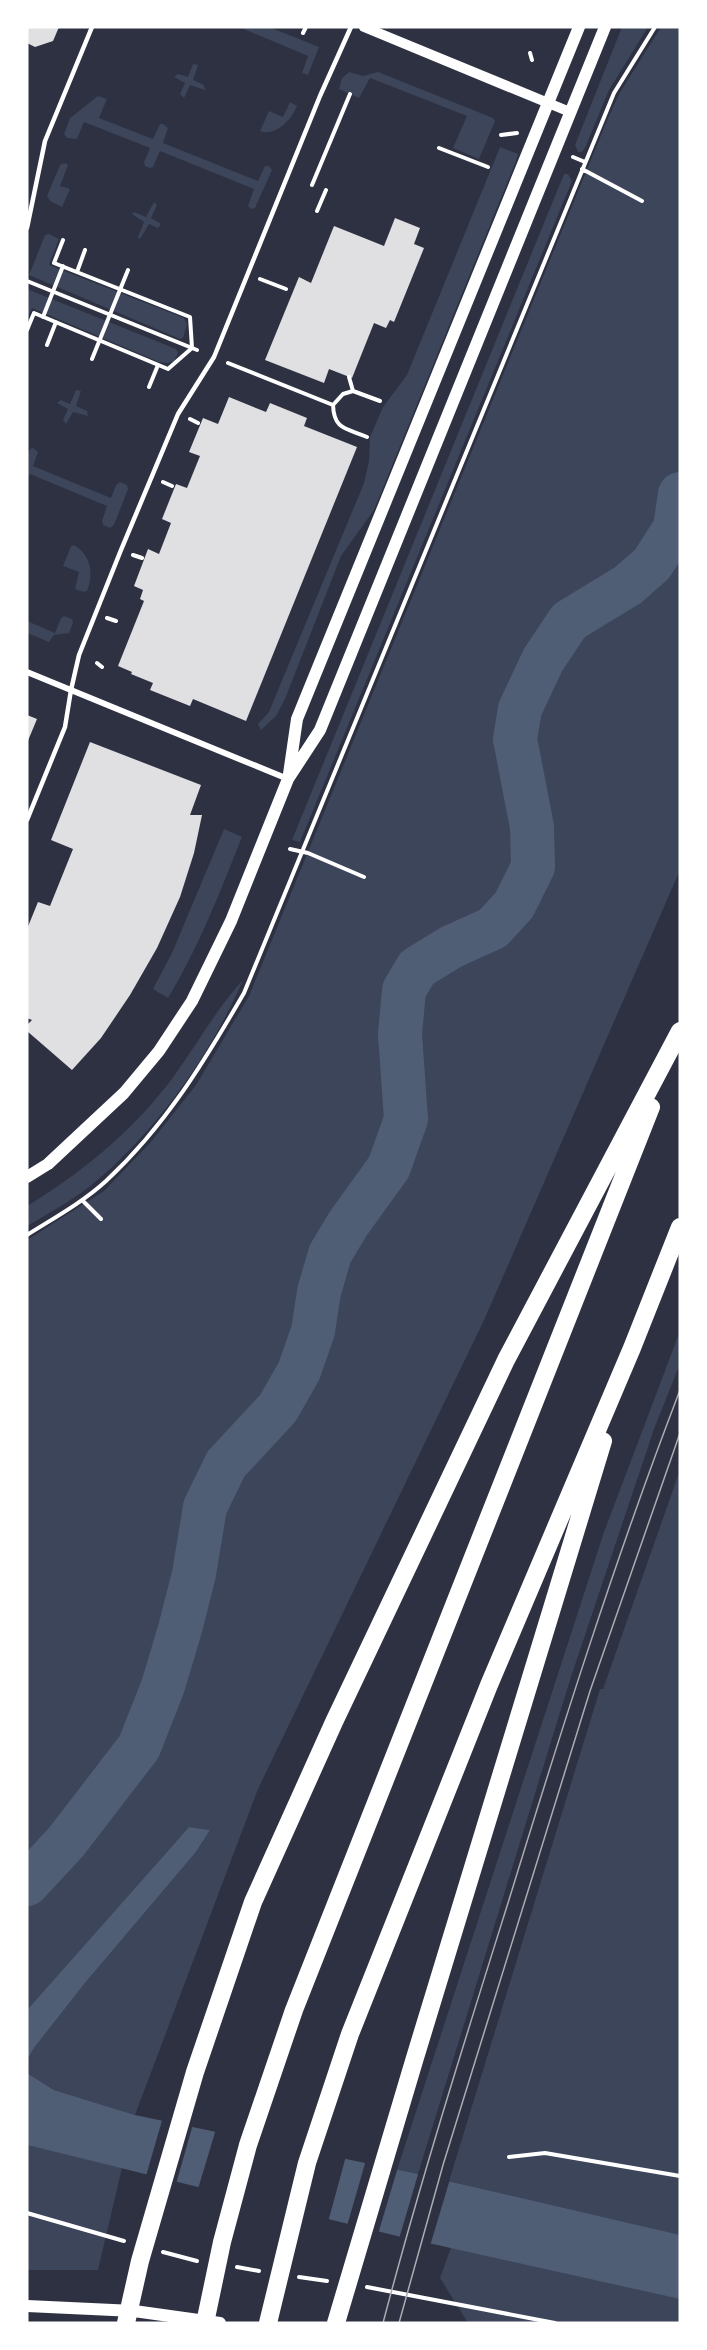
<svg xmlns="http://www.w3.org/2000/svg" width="707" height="2350" font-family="'Alegreya Sans',sans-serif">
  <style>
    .green { fill: #3c4559 }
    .water { fill: #4f5d75 }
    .pier { fill: #2d3142 }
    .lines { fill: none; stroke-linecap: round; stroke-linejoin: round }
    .river { stroke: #4f5d75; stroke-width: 44 }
    .building { fill: #e0e0e3 }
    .path { stroke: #fff; stroke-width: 4 }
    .service { stroke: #fff; stroke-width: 4.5 }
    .minor { stroke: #fff; stroke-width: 6 }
    .tertiary { stroke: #fff; stroke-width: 10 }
    .secondary { stroke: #fff; stroke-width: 12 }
    .motorway { stroke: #fff; stroke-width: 18 }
    .tram { stroke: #abadb3; stroke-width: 1.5 }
  </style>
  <rect width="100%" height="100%" fill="#2d3142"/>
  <!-- green -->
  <path class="green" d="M239,27H269L319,47L308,75L302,73L308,56Z
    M622,27H648L609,90L585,148L582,152H578L575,145Z
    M661,27H680V870L485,1318L258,1789L135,2115L54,2090L27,2073V2060L34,2048L85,1983L196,1852L210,1830L189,1827L27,2010V1240L104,1191L150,1143L196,1085L249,996L606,123L619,94Z
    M193,64L198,65L193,80L204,85L205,90L190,85L184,98L180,94L185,83L174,77L178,74L188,77Z
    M349,72L363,76L378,72L493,118L495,121L479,159L453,148L467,116L370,78L359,98L339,89L342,78Z
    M98,96L107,99L99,118L153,139L160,124H163L168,128L163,143L258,181L265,166H269L272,170L255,208L251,209L248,206L254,189L160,151L153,167L150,168L145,166L144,162L150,148L84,122L77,139L67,138L64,134L70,118Z
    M290,102L297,106C292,119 276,137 260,131L269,111L283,117Z
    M500,147L518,154L516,161L374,510L341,556L285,699L276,716L261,730L258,724L269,712L273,702L364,483L369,461L370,437L383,407L407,375Z
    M65,163L68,165L60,186L70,189L62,207L50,201L47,196L60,165Z
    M564,174H568L572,181L300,842L292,840Z
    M154,202L157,205L151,218L161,224L158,228L149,224L140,239L138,237L144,222L132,214L134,212L146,217Z
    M49,234L59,239L49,265L184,318L187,324L183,338L180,339L29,275L45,235Z
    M27,289L176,349L178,353L174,361L168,363L159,362L32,308L27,319Z
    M76,390L81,391L76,406L87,411L88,416L73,412L66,424L63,420L68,409L57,403L61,400L70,404Z
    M33,448L38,452L33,466L111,498L116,485L120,482L127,485L128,489L114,525L110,528L103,525L102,521L107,506L30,474L27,480V456L30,449Z
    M74,545C91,555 94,574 87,591L84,592L75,589L79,572L63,566L71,546Z
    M64,616L72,619L73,623L69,633L54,635L49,642L27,633V621L55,633L61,618Z
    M224,829L242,837C220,892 199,947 168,998L153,989L172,953Z
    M243,980C210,1056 154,1135 89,1187C69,1202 48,1214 27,1226V1206C80,1174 130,1133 168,1084C194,1050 214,1011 243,980Z
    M680,1331V1364L654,1429L570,1680L418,2174L397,2170L604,1532Z
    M680,1470V2323H468L440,2278L473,2187L449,2181L600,1689H603Z
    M27,2145L122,2168L98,2270H27Z"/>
  <!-- water -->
  <path class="water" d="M189,1827L210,1830L196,1852L85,1983L34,2048L27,2060V2010Z
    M27,2073L54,2090L135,2115L418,2174L680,2235V2299L397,2236L27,2145Z"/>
  <!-- pier -->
  <path class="pier" d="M163,2117L193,2124L176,2184L146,2176Z
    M216,2129L346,2156L328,2222L198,2189Z
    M366,2160L398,2167L378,2234L347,2226Z
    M419,2171L450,2179L430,2246L399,2239Z"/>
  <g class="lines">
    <!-- river -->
    <path class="river" d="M27,1884L66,1842L139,1747L163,1686L180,1629L194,1574L205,1507L226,1464L278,1408L299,1371L313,1331L319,1292L330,1254L348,1224L389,1167L406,1119L400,1034L404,990L417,968L451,947L493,928L514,905L533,867L532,827L515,739L520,709L543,660L569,621L628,585L652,564L675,528L680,494"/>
  </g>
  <!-- building -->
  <path class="building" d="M27,27H59L53,41L35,47L27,43Z
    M395,218L420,228L414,244L424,248L394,322L390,320L386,328L374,323L352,378L329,369L324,383L265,360L299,277L311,283L334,226L384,246Z
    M229,397L266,412L270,403L307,418L304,426L357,447L246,721L193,699L190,706L150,690L153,683L131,674L132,672L118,666L144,601L140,599L143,590L134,586L148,549L159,554L171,523L162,519L176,484L187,488L200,456L189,452L203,418L218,424Z
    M27,715L37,719L27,743Z
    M90,742L201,785L190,815H202L194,853L180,897L157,948L130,995L101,1038L72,1070L27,1031V1025L32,1020L27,1018V929L38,902L50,906L73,849L51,840Z"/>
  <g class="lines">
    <!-- path -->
    <path class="path" d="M303,33L306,27
      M530,53L532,60
      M501,135L517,133
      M439,148L488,167
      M573,157L585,162
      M582,169L642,201
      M312,185L350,94
      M317,211L326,190
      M63,240L54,263L190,317L192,348
      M77,272L85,250
      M260,279L286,289
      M27,281L197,350
      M43,317L63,266
      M27,330L34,313L168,369L192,348
      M47,345L56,322
      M92,359L128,270
      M228,363L333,405L343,394L353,391
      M349,377L353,391L380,401
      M149,387L158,365
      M333,405C334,430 346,428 367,437
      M190,419L198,423
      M163,482L172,486
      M133,555L142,558
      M107,618L116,621
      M97,663L102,667
      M290,849L308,853L364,877
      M82,1200L101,1219
      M27,1235C54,1218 83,1202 106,1181C166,1125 204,1062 244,993L614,93L655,27
      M509,2157L545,2153L680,2176
      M27,2213L124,2241
      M163,2252L197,2261
      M237,2267L259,2271
      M299,2277L327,2281
      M367,2287L555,2323"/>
    <!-- service -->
    <path class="service" d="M27,228L45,141L92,27
      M27,820L65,727L71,690L79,655L121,550L178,414L214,357L320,96L351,27"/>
    <!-- minor -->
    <path class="minor" d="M27,672L288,779"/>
    <!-- tertiary -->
    <path class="tertiary" d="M364,27L570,112"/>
    <!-- secondary -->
    <path class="secondary" d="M289,774L297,719L579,27
      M27,1177L48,1164L124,1093L159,1051L192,1001L231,921L288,779L320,730L605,27
      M27,2306L134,2311L220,2323"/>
    <!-- motorway -->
    <path class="motorway" d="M126,2323L140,2261L195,2072L253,1902L334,1722L506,1360L680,1031
      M205,2323L222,2242L248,2145L294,2010L651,1107
      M268,2323L307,2163L350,2034L489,1685L632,1348L680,1227
      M336,2323L414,2061L603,1441"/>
    <!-- tram -->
    <path class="tram" d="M383,2323C420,2182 464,2043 508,1903C561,1731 615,1559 680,1390
      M399,2323L443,2165L590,1691L680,1433"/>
  </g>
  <!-- border -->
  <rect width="707" height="2350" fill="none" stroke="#ffffff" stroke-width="57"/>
</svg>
